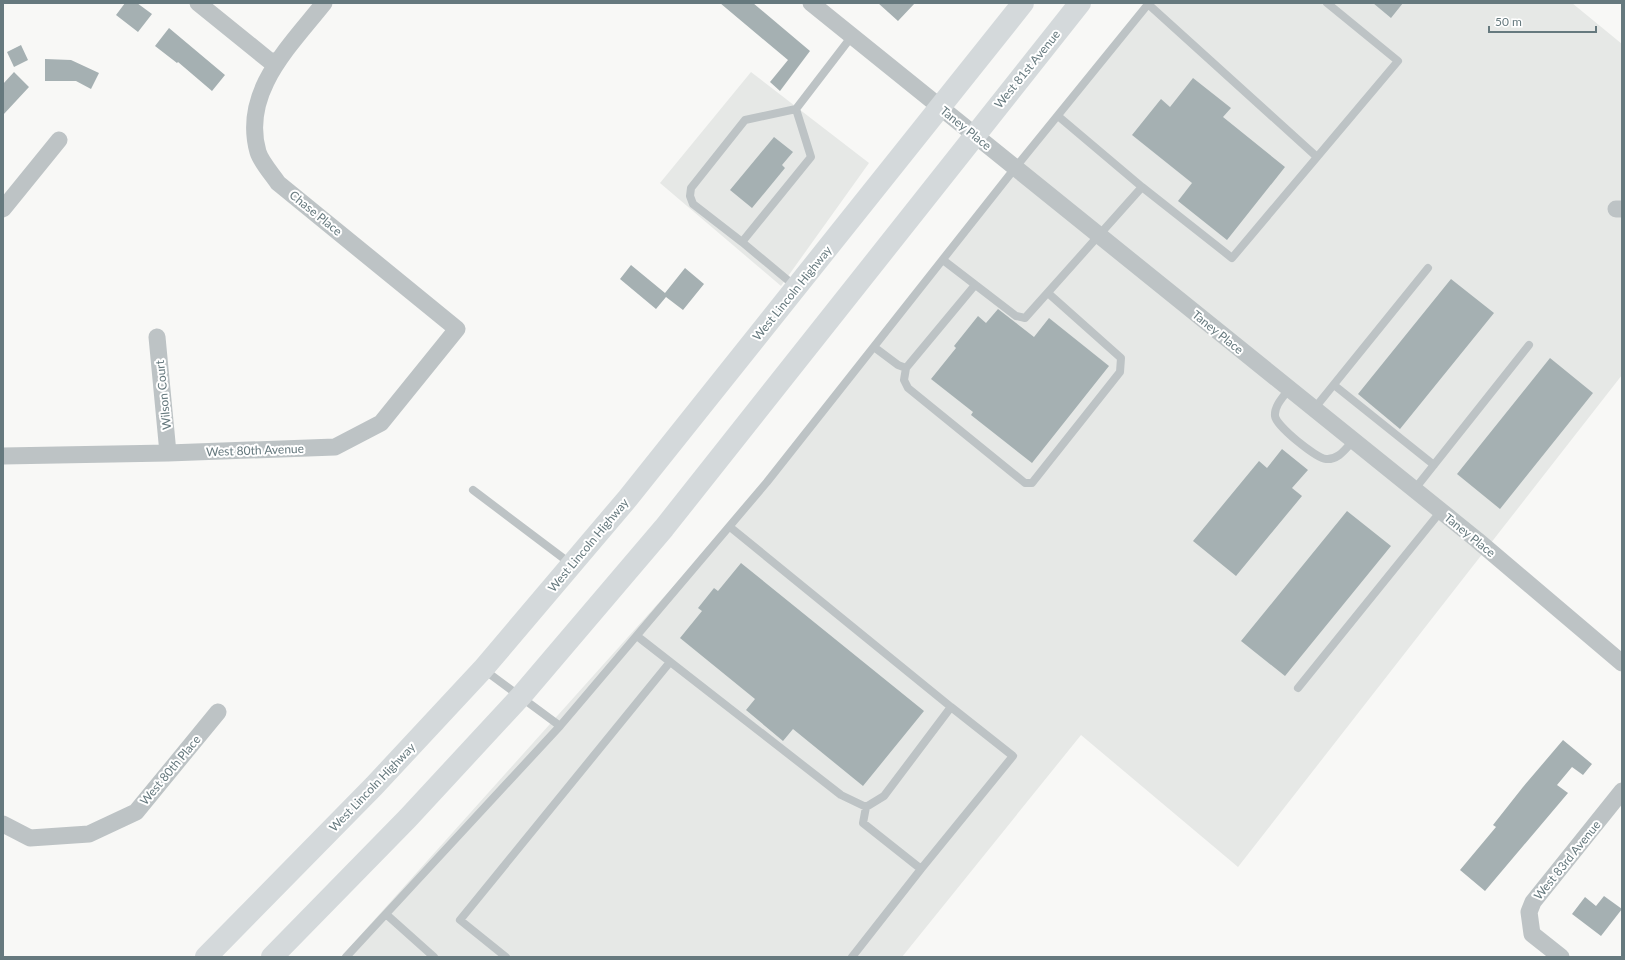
<svg xmlns="http://www.w3.org/2000/svg" width="1625" height="960" font-family="Lato,sans-serif">
  <style>
    .built { fill: #e6e8e6 }
    .building { fill: #a5b0b2 }
    .lines { fill: none; stroke-linecap: round; stroke-linejoin: round }
    .service { stroke: #bdc3c5; stroke-width: 8 }
    .minor { stroke: #bdc3c5; stroke-width: 17 }
    .primary { stroke: #d4d9db; stroke-width: 22 }
    .labels { text-anchor: middle; dominant-baseline: central; stroke-width: 4; stroke-linejoin: round; paint-order: stroke }
    .street-label { font-size: 12px; fill: #66797e; stroke: #fff }
  </style>
  <rect width="100%" height="100%" fill="#f8f8f6"/>
  <!-- built -->
  <path class="built" d="M1147,3H1572L1622,44V375L1238,867L1081,735L902,957H341L767,482Z
    M751,72L869,163L781,286L660,183Z"/>
  <!-- building -->
  <path class="building" d="M125,3H137L152,14L138,32L116,15Z
    M720,3H753L810,51L780,91L770,82L788,60Z
    M878,3H915L898,21Z
    M1373,3H1403L1391,18Z
    M169,28L225,75L212,91L178,62L177,63L155,46Z
    M21,45L28,60L14,67L7,52Z
    M45,59L71,60L99,73L91,89L76,81H45Z
    M14,72L29,87L3,115V84Z
    M1193,78L1231,108L1223,117L1285,167L1227,240L1178,201L1192,183L1132,135L1161,99L1170,107Z
    M774,137L793,152L782,165L785,168L752,208L730,190Z
    M631,265L665,293L685,268L704,284L683,310L666,297L656,309L620,279Z
    M1451,279L1494,313L1400,429L1358,394Z
    M998,309L1034,337L1049,318L1109,366L1032,463L971,415L973,412L931,379L956,348L954,346L978,316L986,323Z
    M1550,358L1593,393L1500,509L1457,474Z
    M1282,449L1308,470L1292,488L1302,496L1236,576L1193,541L1259,461L1267,468Z
    M1347,511L1391,546L1285,676L1241,641Z
    M741,563L924,711L863,786L793,729L783,741L746,710L755,699L680,638L702,611L698,608L714,588L718,591Z
    M1563,740L1592,764L1583,775L1572,767L1557,785L1568,793L1485,891L1460,870L1496,827L1493,825L1523,787Z
    M1604,896L1622,909L1601,936L1572,914L1585,897L1596,906Z"/>
  <g class="lines">
    <!-- service -->
    <path class="service" d="M1148,4L1317,157
      M1058,116L1142,187
      M742,242L811,157L796,109
      M943,260L1016,316L1025,318L1142,187L1232,258L1398,61L1327,3
      M796,287L742,242L693,204L690,196L691,188L745,120L796,109L852,36
      M874,347L898,365L906,368L975,285
      M906,368L904,380L908,388L1025,483H1032L1120,372L1121,358L1048,293
      M1334,385L1434,465
      M1289,389C1283,397 1274,406 1275,416C1276,426 1316,458 1326,459C1339,460 1346,448 1353,441
      M1314,409L1428,268
      M473,490L571,564
      M1414,490L1529,345
      M637,636L841,795L866,807L884,796L951,707L730,527
      M483,669L560,726
      M1298,688L1441,511
      M921,869L1013,756L951,707
      M387,915L434,957
      M346,957L560,726L767,482L1015,168L1149,3
      M506,957L460,920L670,662
      M852,957L921,869L863,823L866,807"/>
    <!-- minor -->
    <path class="minor" d="M198,3L271,62L278,60
      M811,3L1477,540L1622,663
      M3,209L59,140
      M1616,209H1622
      M157,337L168,453
      M3,456L168,453L335,447L381,423L457,329L278,183C272,174 261,162 258,152C241,92 290,46 324,3
      M3,824L30,838L89,834L136,812L218,712
      M1561,957L1532,934L1529,912L1533,902L1622,791"/>
    <!-- primary -->
    <path class="primary" d="M206,957L374,786L483,669L628,498L1023,3
      M272,957L408,818L521,696L664,528L1080,3"/>
  </g>
  <g class="labels">
    <!-- street labels -->
    <g class="street-label">
      <text transform="translate(1027 69) rotate(-51)">West 81st Avenue</text>
      <text transform="translate(966 128) rotate(39)">Taney Place</text>
      <text transform="translate(316 213) rotate(39)">Chase Place</text>
      <text transform="translate(792 293) rotate(-51)">West Lincoln Highway</text>
      <text transform="translate(1218 332) rotate(39)">Taney Place</text>
      <text transform="translate(163 395) rotate(-96)">Wilson Court</text>
      <text transform="translate(255 450) rotate(-2)">West 80th Avenue</text>
      <text transform="translate(1470 535) rotate(39)">Taney Place</text>
      <text transform="translate(588 545) rotate(-50)">West Lincoln Highway</text>
      <text transform="translate(170 770) rotate(-50)">West 80th Place</text>
      <text transform="translate(372 787) rotate(-46)">West Lincoln Highway</text>
      <text transform="translate(1567 860) rotate(-51)">West 83rd Avenue</text>
    </g>
  </g>
  <!-- border -->
  <rect width="1625" height="960" fill="none" stroke="#66797e" stroke-width="8"/>
  <!-- scale -->
  <path d="M1489 26v6h107v-6" fill="none" stroke="#66797e" stroke-width="2"/>
  <text x="1495" y="26" font-size="12" fill="#66797e" stroke="#ffffff" stroke-width="3" paint-order="stroke">50 m</text>
</svg>
